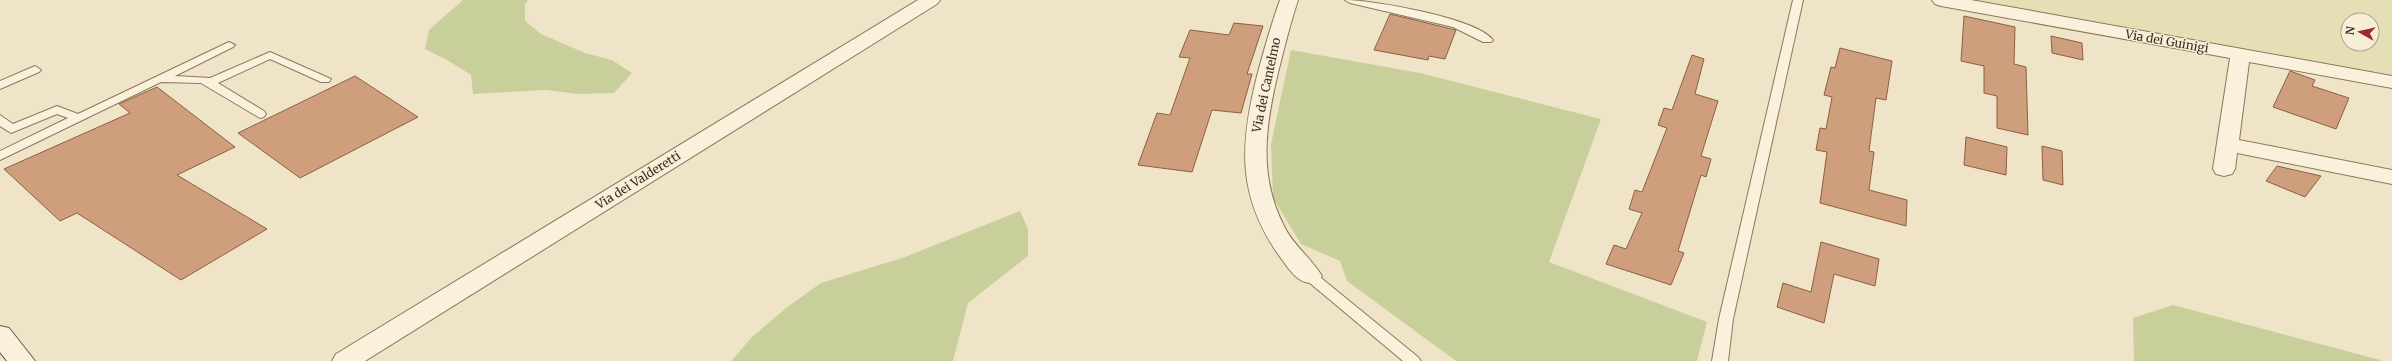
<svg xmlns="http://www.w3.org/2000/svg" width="2392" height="361" font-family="Merriweather,serif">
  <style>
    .farmland { fill: #e6deb5; fill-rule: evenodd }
    .green { fill: #c9cf9b }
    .building { fill: #cf9f7d; stroke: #8d5f41 }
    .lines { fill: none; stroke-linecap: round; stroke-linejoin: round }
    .service-casing { stroke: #8d765c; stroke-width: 2 }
    .minor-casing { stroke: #8d765c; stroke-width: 2 }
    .secondary-casing { stroke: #6f573f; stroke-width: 2 }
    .service { fill: #faf1dc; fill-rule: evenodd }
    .minor { fill: #faf1dc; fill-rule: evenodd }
    .secondary { fill: #faf1dc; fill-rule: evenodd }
    .labels { text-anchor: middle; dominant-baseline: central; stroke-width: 3; stroke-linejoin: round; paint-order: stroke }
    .street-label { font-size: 12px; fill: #3d2e20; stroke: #f7eed8 }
  </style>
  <rect width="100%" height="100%" fill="#f0e4c8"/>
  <!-- farmland -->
  <path class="farmland" d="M1972,0H2392V77ZM2348,20H2372V44H2348Z"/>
  <!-- green -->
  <path class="green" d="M463,0H528L525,5V21L541,34L585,53L612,60L632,73L614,93L578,94L546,90L473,94L471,75L447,60L425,49L429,30Z
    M1291,50L1420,73L1601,119L1549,262L1707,322L1697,361H1456L1347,281L1340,261L1301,244L1273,198L1271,144Z
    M1020,211L1028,229V256L968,303L953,361H731L752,337L786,308L821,283L905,257Z
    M2173,305L2384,361H2134L2133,318Z"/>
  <!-- building -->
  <path class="building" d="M1390,14L1456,30L1445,59L1429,56L1428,60L1374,50Z
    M1964,16L2015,27L2014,64L2026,67L2028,135L1997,128V96L1984,93V66L1961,61Z
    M1234,23L1263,26L1247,74H1252L1241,113L1212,110L1192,172L1138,165L1157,113L1170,115L1190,58L1179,57L1190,30L1229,35Z
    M2051,36L2082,43L2083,60L2052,53Z
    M1840,48L1892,61L1886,100L1876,98L1869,151L1874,152L1869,190L1907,200L1906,226L1820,203L1827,152L1816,150L1820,128L1826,129L1832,97L1824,95L1831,67L1835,68Z
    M1692,55L1704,59L1695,94L1718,101L1701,156L1711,159L1706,177L1701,175L1678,251L1684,253L1671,285L1606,264L1614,245L1626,249L1642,213L1629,209L1635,190L1642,192L1667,128L1658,125L1664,108L1672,110Z
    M2290,71L2315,80L2312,86L2349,98L2336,129L2273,107Z
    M355,76L418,117L300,178L238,133Z
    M157,87L235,147L177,175L267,229L181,280L77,213L60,221L4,169L130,113L119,104Z
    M1966,137L2007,147L2006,175L1964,165Z
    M2042,146L2062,151L2063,185L2043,180Z
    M2277,166L2321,176L2305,197L2266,181Z
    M1821,242L1879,259L1875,286L1834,274L1824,323L1777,307L1783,283L1811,292Z"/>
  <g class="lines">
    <!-- service casing -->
    <g class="service-casing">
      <path id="service" d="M1345,0C1372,0 1477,18 1493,40L1491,42H1483L1453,27L1350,3Z
        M1793,0H1803L1733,319L1728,361H1712L1719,319Z
        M229,42L235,45L233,47L175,76L210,78L270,52L331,79L329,82H321L270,59L218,83L264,111L266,114L264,117L260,118L201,83L161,82L0,160V151L68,118L57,114L11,133L0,126V115L13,124L57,106L78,114Z
        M35,66L41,70L39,72L0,89V81Z
        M1310,271L1315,273L1418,357L1421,361H1403L1305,279L1303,276L1305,273Z"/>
    </g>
    <!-- minor casing -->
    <g class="minor-casing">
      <path id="minor" d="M918,0H940L937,4L365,361H332L336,354Z
        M1280,0H1298C1290,24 1284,49 1278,73C1265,127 1258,177 1285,228C1295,247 1312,259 1322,276L1318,282C1302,287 1292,274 1283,261C1237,199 1239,147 1257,76C1264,50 1271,25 1280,0Z
        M1932,0H1971L2392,76V88L2249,62L2239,140L2392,170V184L2237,153L2235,169L2232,174L2224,176L2216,174L2213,169L2230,58L1941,6L1935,4Z"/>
    </g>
    <!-- secondary casing -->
    <g class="secondary-casing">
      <path id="secondary" d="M0,326L9,328L35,361H7L0,352Z"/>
    </g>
    <!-- service -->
    <use href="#service" class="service"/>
    <!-- minor -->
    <use href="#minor" class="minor"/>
    <!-- secondary -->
    <use href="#secondary" class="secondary"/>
  </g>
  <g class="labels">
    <!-- street labels -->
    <g class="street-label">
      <text transform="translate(2167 41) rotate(10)">Via dei Guinigi</text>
      <text transform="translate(1266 85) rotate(-78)">Via dei Cantelmo</text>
      <text transform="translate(638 180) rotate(-32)">Via dei Valderetti</text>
    </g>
  </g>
  <!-- north arrow -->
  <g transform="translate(2360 32) rotate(278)"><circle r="19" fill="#f7eed8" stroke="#ada18e"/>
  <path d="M0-3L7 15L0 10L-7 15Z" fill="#9e2a2b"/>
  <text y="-6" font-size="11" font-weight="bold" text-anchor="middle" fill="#3d2e20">N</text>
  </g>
</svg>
